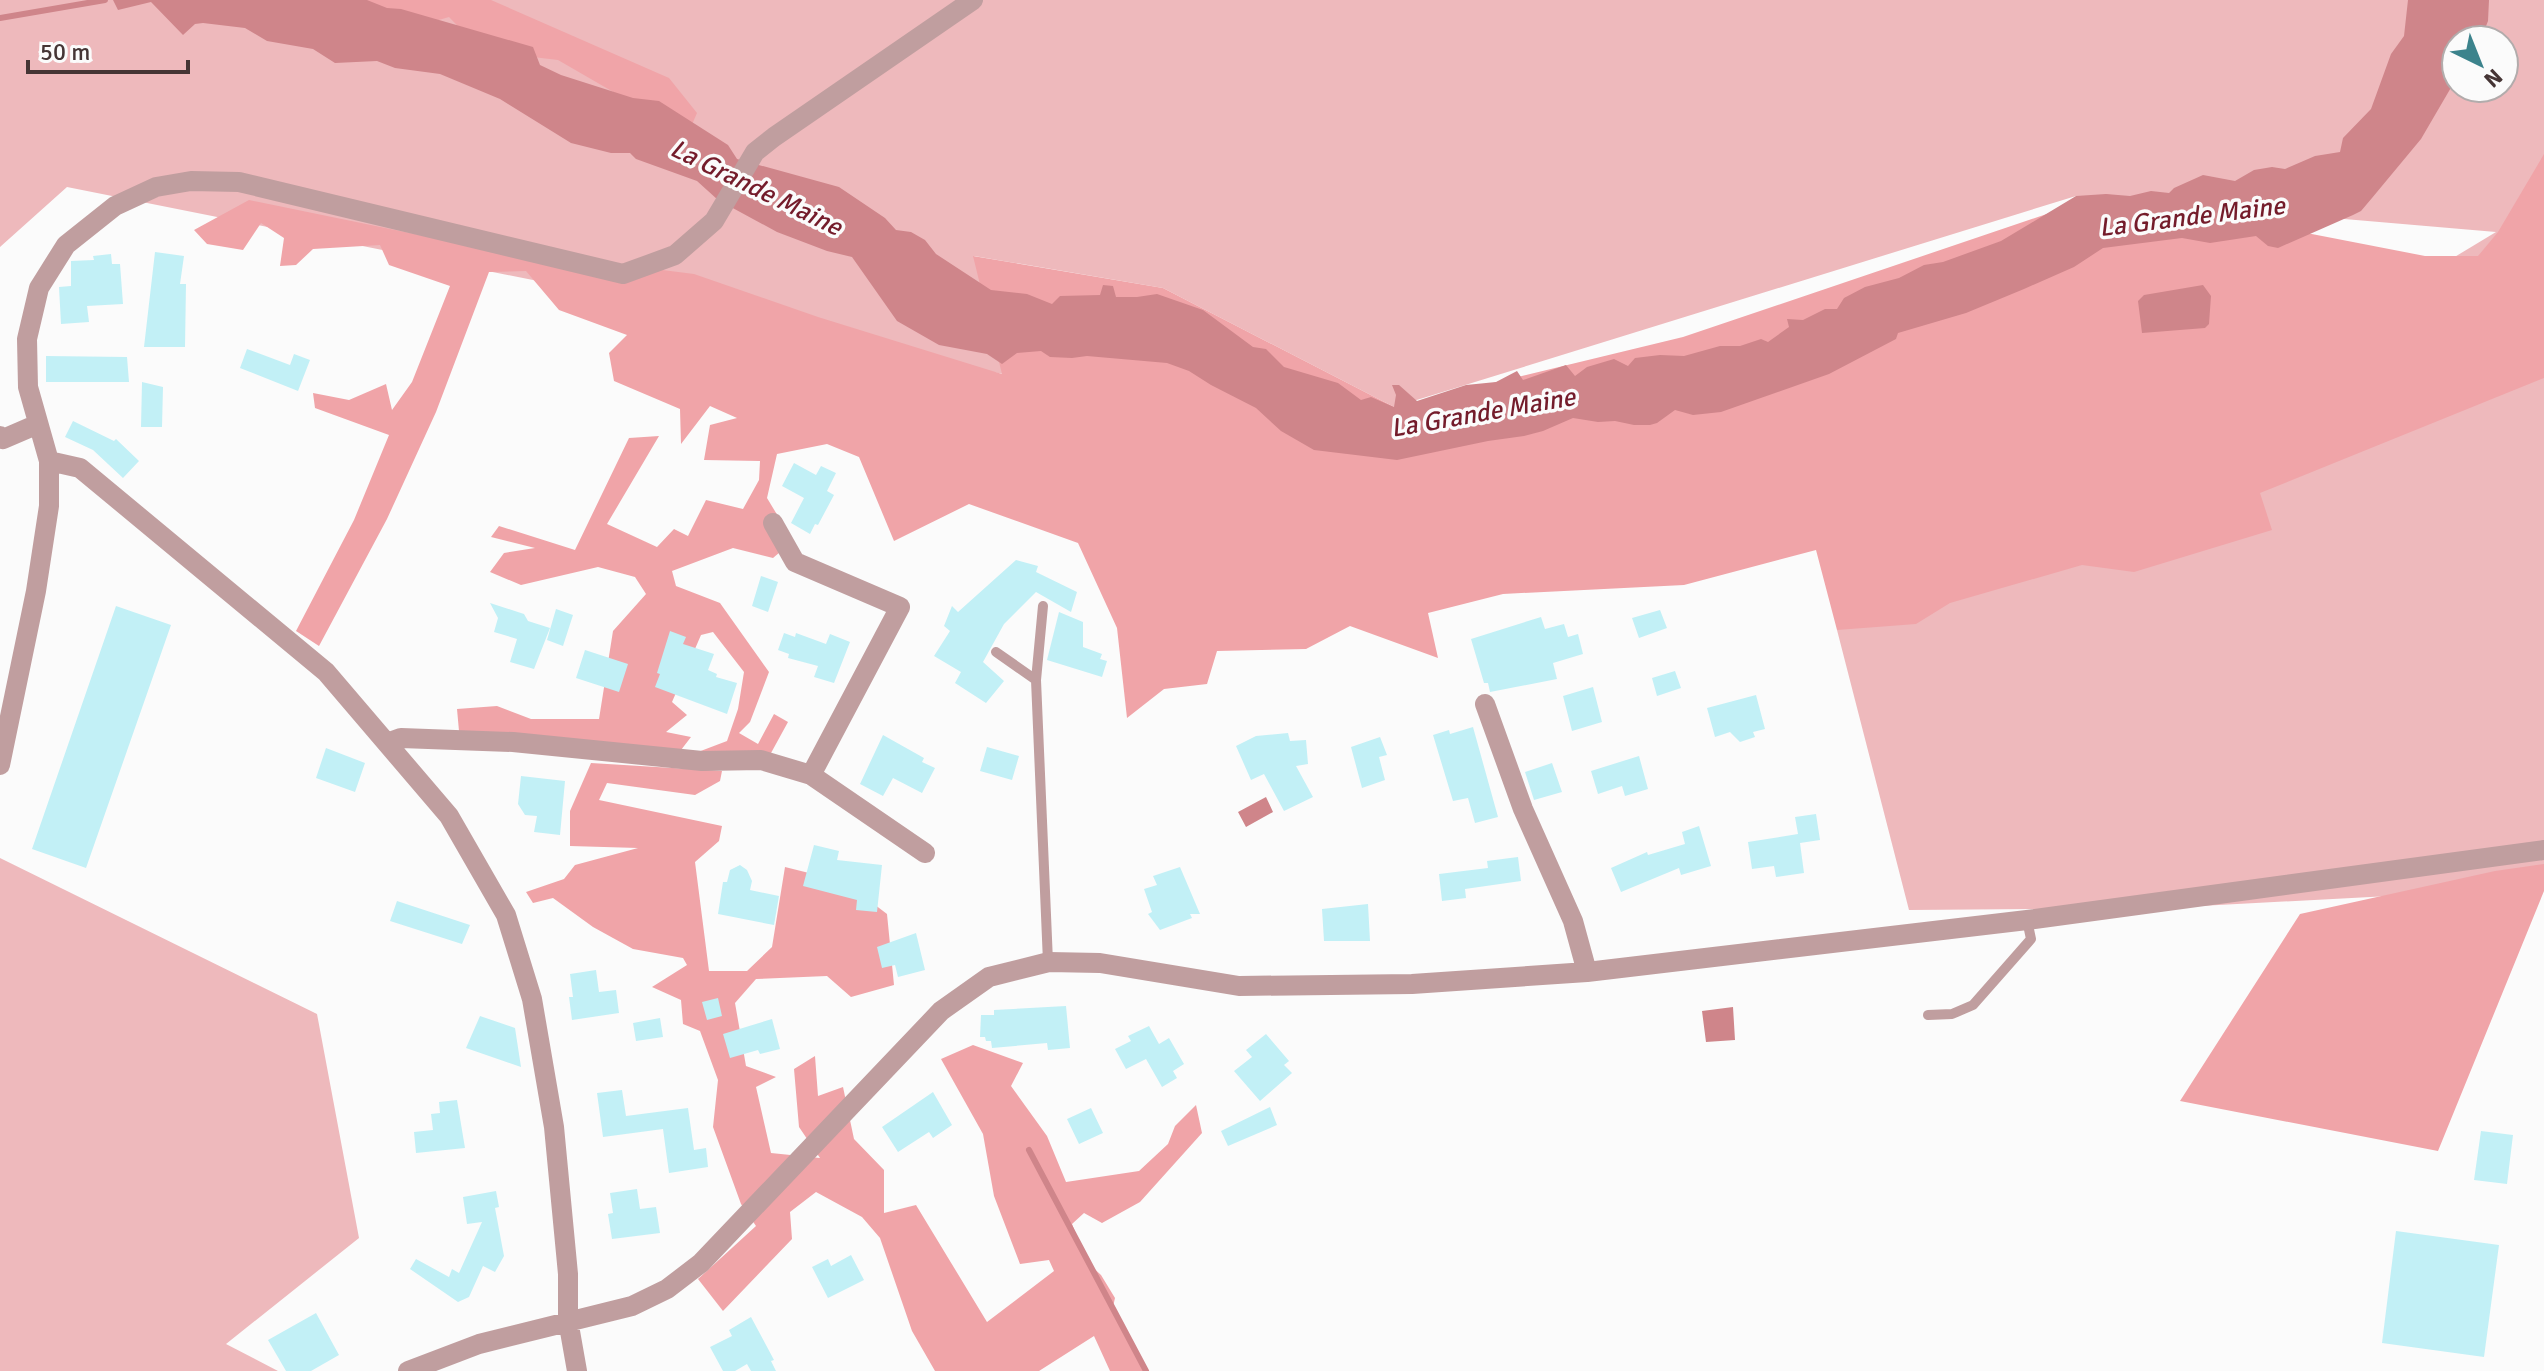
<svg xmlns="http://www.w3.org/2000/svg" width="2544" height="1371" font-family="Signika,sans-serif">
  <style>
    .green { fill: #eeb9bc; fill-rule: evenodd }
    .forest { fill: #f0a4a8 }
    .water { fill: #cf858a }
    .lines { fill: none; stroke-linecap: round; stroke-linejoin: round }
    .stream { stroke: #cf858a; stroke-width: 6 }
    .building { fill: #c2f0f6 }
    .lane { stroke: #c09e9f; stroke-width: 10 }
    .street { stroke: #c09e9f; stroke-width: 20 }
    .labels { text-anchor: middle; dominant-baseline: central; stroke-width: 7; stroke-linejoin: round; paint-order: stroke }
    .water-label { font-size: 26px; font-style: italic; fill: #741c2b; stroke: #fbfbfb }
  </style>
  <rect width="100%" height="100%" fill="#fbfbfb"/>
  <!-- green -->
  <path class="green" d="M0,0H2544V879L2483,891L2163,908L1909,910L1837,630L2496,232L2076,196L1394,407L1163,288L974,256L1003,374L67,187L0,247ZM2456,40H2504V88H2456Z
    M0,858L317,1014L359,1238L226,1344L278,1371H0Z"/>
  <!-- forest -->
  <path class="forest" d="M328,0H491L669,78L697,113L690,129L641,108L558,60L482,51L449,17L408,29Z
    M2544,154V378L2260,493L2272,530L2134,572L2082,565L1950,603L1916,624L1837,630L1816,550L1684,585L1503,594L1428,613L1438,658L1350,626L1306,649L1217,651L1207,684L1164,689L1127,718L1117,628L1078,543L969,504L894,541L859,457L827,444L777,454L767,498L793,541L773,558L733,548L672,571L676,586L720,603L769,672L750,722L739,733L758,744L774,714L788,722L771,753L698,752L727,741L738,709L744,672L713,632L701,635L672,702L687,715L666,732L691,737L681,750L459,731L457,709L497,706L531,719H599L613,631L646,594L635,577L598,567L521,585L490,572L504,553L535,548L491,537L499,526L575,550L629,438L659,436L607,524L657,547L674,529L688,536L706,500L743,509L759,480L760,461L704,460L710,425L737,418L710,406L681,444L680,409L614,381L609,353L627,335L559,310L526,271L489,272L436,412L387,519L319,646L296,631L354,520L389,435L315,408L313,393L349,400L386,384L392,410L412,382L450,286L389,265L380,245L313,249L296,265L280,266L284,238L261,223L243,250L207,244L194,230L249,200L473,246L694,274L818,317L1002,374L973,256L1163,288L1394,407L1683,337L2106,194L2425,256H2478L2498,232Z
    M591,763L722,771L720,781L695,795L607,783L599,800L722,826L719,841L695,862L709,971H747L772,947L785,867L845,882L887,914L894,985L851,997L827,976L756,979L735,1003L746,1066L776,1077L756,1087L771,1153L820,1158L799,1127L794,1069L815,1056L818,1096L843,1087L854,1139L884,1170V1213L916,1205L987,1322L1054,1271L1049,1260L1020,1264L994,1196L983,1134L941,1059L973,1045L1023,1063L1011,1086L1047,1136L1066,1182L1139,1171L1168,1144L1175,1126L1196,1105L1202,1133L1140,1202L1102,1223L1084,1213L1072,1224L1087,1262L1101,1275L1115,1298L1112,1311L1145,1371H1110L1094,1336L1039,1371H935L912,1331L880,1238L862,1217L816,1192L790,1212L792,1239L723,1311L698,1279L756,1226L741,1204L713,1127L718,1080L700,1031L683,1024L681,1000L652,987L687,965L683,958L633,949L593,927L553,898L533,903L526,892L564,879L575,865L638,848L570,846V811Z
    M2544,864V891L2438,1151L2180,1101L2300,914L2495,871Z"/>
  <!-- water -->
  <path class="water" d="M113,0H367L387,8L401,9L533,47L540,65L561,75L633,98L659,101L728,145L737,159L839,187L885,218L896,230L911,232L925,240L936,254L991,290L1027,294L1052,304L1060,296L1100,295L1103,285L1113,286L1116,297H1137L1157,294L1203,310L1253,347L1266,349L1284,367L1338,383L1361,400L1371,397L1394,407L1396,395L1392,385H1399L1417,401L1466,385L1496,382L1517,371L1523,380L1566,365L1575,376L1587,367L1614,359L1628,366L1635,358L1660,355L1684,356L1720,346H1740L1761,339L1768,342L1789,327L1787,319L1803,320L1825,309H1837L1844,298L1865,287L1899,278L1924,265L1943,262L2001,241L2076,196L2106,194L2130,196L2151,191L2169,193L2174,188L2203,175L2235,181L2254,170L2272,167L2285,169L2315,156L2340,152L2343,138L2371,109L2391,54L2404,36L2408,0H2489L2488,21L2481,39L2456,40V79L2421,139L2372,198L2361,211L2353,215L2278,248L2268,246L2256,236L2210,243L2182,238L2103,248L2074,267L2024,289L1966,313L1898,333L1896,339L1829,374L1721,412L1693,415L1675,410L1657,423L1650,425H1634L1615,421L1598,422L1573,418L1543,431L1524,436L1488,441L1397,460L1314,450L1281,431L1256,408L1211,385L1189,371L1167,363L1087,356L1072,358L1050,357L1041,351L1017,353L1002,364L987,354L939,345L897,321L852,257L827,251L777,232L718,200L697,181L636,159L630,153H611L571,143L500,99L440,74L395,68L377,61L335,63L313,49L267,41L245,28L203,23L195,24L183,35L151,2L118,10Z
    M2203,285L2211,296L2209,324L2205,328L2142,333L2138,301L2144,295Z
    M1266,797L1273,812L1246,827L1238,812Z
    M1733,1007L1735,1040L1706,1042L1702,1011Z"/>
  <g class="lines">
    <!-- stream -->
    <path class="stream" d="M0,18L105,0
      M1029,1150L1146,1371"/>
  </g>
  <!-- building -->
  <path class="building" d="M155,252L184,256L180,284H186L185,347H144Z
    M111,254L112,264H120L123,304L87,306L89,322L61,324L59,287L71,286V261L94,260L93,256Z
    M247,349L290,365L294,354L310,360L298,391L240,368Z
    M46,356L127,357L129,382H46Z
    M142,382L163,387L162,427H141Z
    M73,421L114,441L116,439L139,461L123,478L93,450L65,437Z
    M794,463L816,475L821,466L836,473L827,491L834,495L818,525L815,524L810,534L791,523L804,498L782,486Z
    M1016,560L1038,566L1036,572L1077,592L1071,612L1036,592L1004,624L983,662L1004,681L986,703L955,683L961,672L934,656L950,631L944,626L952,606L958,612Z
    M761,576L778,582L768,612L752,606Z
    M490,603L524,614L528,621L550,628L534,669L510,662L517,639L494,632L498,618Z
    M116,606L171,625L86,868L32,849Z
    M556,609L573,615L563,646L547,640Z
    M1660,610L1667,628L1639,638L1632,618Z
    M1059,612L1083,622V647L1102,654L1100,659L1107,661L1102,677L1047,660Z
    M1541,617L1545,629L1564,624L1568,637L1578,634L1583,654L1553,663L1557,679L1490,692L1488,683H1484L1471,639Z
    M670,631L686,637L683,644L714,654L708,670L717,674L716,677L737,683L727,714L655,687L660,674L657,673Z
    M784,633L795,637L796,633L826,644L830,634L850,642L834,683L814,677L818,666L788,658L789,654L778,650Z
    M585,650L628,664L619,692L576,678Z
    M1675,671L1681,688L1657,696L1652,678Z
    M1593,687L1602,722L1572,731L1563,696Z
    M1756,695L1765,729L1753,732L1755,737L1740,742L1730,732L1715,737L1707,708Z
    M1473,727L1498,817L1475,823L1468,798L1453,801L1433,735L1449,730L1450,734Z
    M1288,733L1290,741L1306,740L1308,764L1296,766L1313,797L1284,811L1264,774L1251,780L1236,746L1256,736Z
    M883,735L924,758L922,762L935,768L922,793L893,778L883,796L860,784Z
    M1380,737L1387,755L1379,757L1385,780L1362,788L1351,747Z
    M987,747L1019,756L1012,780L980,771Z
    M326,748L365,763L355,792L316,778Z
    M1639,756L1648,789L1625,796L1622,786L1598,794L1591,771Z
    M1552,763L1562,792L1534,800L1525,772Z
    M521,776L565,781L560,835L534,832L537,816L525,815L518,804Z
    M1816,814L1820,840L1800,843L1804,873L1776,877L1774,866L1752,869L1748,842L1798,834L1795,817Z
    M1699,826L1711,866L1681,875L1679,868L1621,892L1611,868L1647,852L1648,855L1685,844L1682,832Z
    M814,845L839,851L837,860L882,865L877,912L856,910L857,900L803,886Z
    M1518,857L1521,881L1465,889L1466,898L1442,901L1439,874L1488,868L1487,861Z
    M740,865L747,870L752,881L750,890L779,896L774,925L718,914L723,882H727L730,870Z
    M1180,867L1200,914H1190L1192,918L1160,930L1148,914L1152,912L1144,889L1157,885L1153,876Z
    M397,901L470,925L462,944L390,921Z
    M1368,904L1370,941H1324L1322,909Z
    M916,933L925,970L898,977L895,965L882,968L877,947Z
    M596,970L599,992L616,990L619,1013L572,1020L569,997H573L570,974Z
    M718,998L722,1016L707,1020L702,1002Z
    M1066,1006L1070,1048L1048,1050L1047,1043L992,1048L991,1041H986L985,1037H980L981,1015H994V1010Z
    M480,1016L515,1028L521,1067L466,1048Z
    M660,1018L663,1037L636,1041L633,1023Z
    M772,1019L780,1049L760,1054L758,1050L730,1058L723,1034Z
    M1149,1026L1159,1044L1169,1038L1184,1064L1173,1071L1177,1078L1162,1087L1146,1059L1126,1069L1115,1049L1131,1041L1128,1036Z
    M1266,1034L1289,1061L1284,1065L1292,1073L1260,1101L1234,1071L1252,1057L1246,1050Z
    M622,1090L626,1116L688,1108L694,1150L706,1148L708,1167L669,1173L663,1129L603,1137L597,1093Z
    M933,1092L952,1125L933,1138L929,1132L898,1152L882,1127Z
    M457,1100L465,1148L416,1153L414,1132L433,1130L431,1114L440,1113L439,1102Z
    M1270,1107L1277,1125L1228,1146L1221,1131Z
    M1091,1108L1103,1133L1079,1144L1067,1119Z
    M2481,1131L2513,1135L2507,1184L2474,1180Z
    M637,1189L640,1209L656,1207L660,1233L612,1239L608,1214L613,1213L610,1193Z
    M496,1191L499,1207L495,1208L504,1256L495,1272L483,1266L469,1297L458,1302L410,1269L416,1259L449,1277L452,1269L459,1273L482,1222L467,1224L463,1197Z
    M2396,1231L2499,1245L2484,1357L2382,1343Z
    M851,1255L864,1280L828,1298L812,1267L828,1259L831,1266Z
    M316,1313L339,1355L311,1371H286L268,1340Z
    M751,1317L774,1360L771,1361L776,1371H751L747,1364L735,1371H723L710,1347L732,1336L729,1330Z"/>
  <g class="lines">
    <!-- lane -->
    <path class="lane" d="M1043,606L1036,680L1048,962
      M996,652L1036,680
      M1928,1015L1952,1014L1973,1005L2031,939L2027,920"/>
    <!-- street -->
    <path class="street" d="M0,436L3,439L38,424
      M49,461L80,468L326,672L449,816L506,915L532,999L554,1127L568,1274V1320L577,1371
      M773,523L795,562L900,607L811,775L925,853
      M1485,704L1523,809L1573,921L1587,972
      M387,743L401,738L513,742L702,761L761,760L811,775
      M0,765L36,591L49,506V461L28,387L27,339L39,288L66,245L115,206L156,187L191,181L239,182L623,274L675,255L714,221L755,152L774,137L973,0
      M408,1371L479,1344L632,1306L667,1289L701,1263L941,1011L989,977L1049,962L1100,963L1239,986L1412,984L1587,972L2027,920L2544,850"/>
  </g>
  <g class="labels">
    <!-- water labels -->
    <g class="water-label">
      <text transform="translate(756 188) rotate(26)">La Grande Maine</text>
      <text transform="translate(2192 217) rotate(-7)">La Grande Maine</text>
      <text transform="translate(1483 413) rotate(-10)">La Grande Maine</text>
    </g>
  </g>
  <!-- north arrow -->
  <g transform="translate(2480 64) rotate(137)"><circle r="38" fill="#fbfbfb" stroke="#b2acac" stroke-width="2"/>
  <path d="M0-6L14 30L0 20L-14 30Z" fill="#3c838c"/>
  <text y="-12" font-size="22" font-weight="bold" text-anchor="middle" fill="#453535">N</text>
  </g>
  <!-- scale -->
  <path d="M28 60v12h160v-12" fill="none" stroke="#453535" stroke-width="4"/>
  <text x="40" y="60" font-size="24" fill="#453535" stroke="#fbfbfb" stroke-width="6" paint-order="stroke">50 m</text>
</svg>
